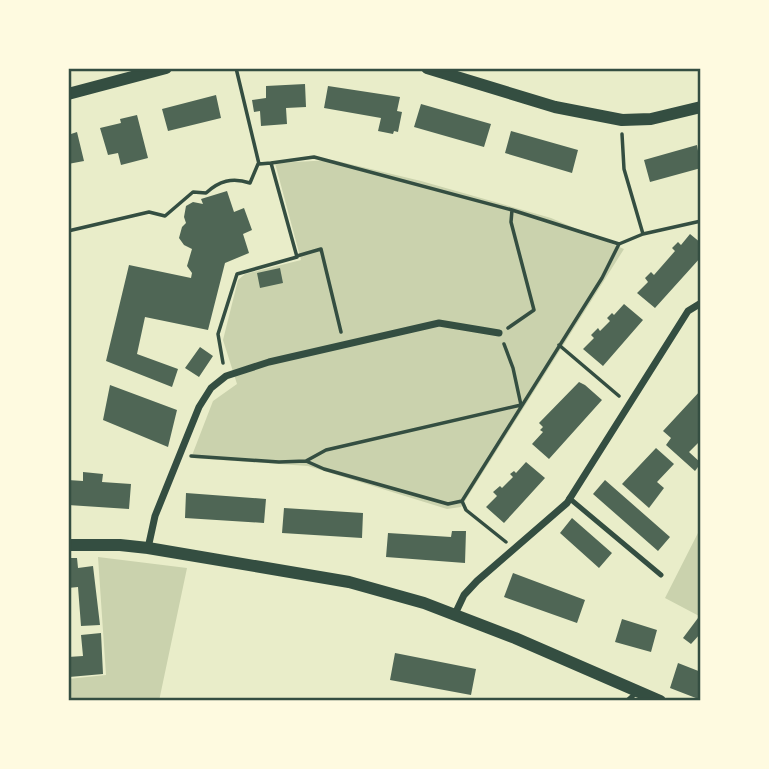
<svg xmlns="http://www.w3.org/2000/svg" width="769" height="769" font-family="Inter,sans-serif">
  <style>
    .green { fill: #cad2ad }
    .building { fill: #4f6655 }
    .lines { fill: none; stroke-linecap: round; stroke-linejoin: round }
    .path { stroke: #344e41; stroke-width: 3.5 }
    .service { stroke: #344e41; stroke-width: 5 }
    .minor { stroke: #344e41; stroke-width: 7 }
    .tertiary { stroke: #344e41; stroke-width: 12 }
    .neatline { fill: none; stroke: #344e41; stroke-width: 2.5 }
  </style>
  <rect width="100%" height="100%" fill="#e9edc9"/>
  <!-- green -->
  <path class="green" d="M333,160L421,181L551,218L624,249L461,507L447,509L308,466L191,458L213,401L237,384L223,340L238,280L245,274L301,260L275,163Z
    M701,527V617L665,598Z
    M98,557L187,568L159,701H68V679L106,675Z"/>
  <!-- building -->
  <path class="building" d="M305,84L306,107L286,108L287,124L261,126L260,111L254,112L252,100L266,98V86Z
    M328,86L400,97L397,111L402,112L398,132L394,131L393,134L378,131L381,118L324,108Z
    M216,95L221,118L168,131L162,109Z
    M421,104L491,124L484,147L414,127Z
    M137,115L148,158L121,165L118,153L108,155L100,128L121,123L120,119Z
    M511,131L578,150L572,173L505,153Z
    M77,132L84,161L68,164V135Z
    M697,145L701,168L650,182L644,160Z
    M227,191L234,212L244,208L252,230L243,234L249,253L225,263L208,330L145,317L137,354L178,369L172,387L106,361L129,265L191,278L192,273L187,266L192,249L184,245L179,238L182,227L186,223L184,217L186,206L193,202L203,204L201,199Z
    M690,234L701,243V257L655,308L637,293L648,282L645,278L651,272L654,275L675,251L672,248L678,242L681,245Z
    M280,268L283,283L260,288L257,273Z
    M624,304L643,320L603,366L583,349L594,338L591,335L598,328L600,331L610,321L607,318L612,313L614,315Z
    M200,347L213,356L199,377L185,368Z
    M579,382L585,385L602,400L549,459L532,444L543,432L540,430L543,427L539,423Z
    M110,385L177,410L168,447L103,420Z
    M701,390V426L698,429L701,431V440L689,452L701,463L695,471L666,445L671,438L663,431Z
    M656,448L674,464L657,482L664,488L649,508L622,484Z
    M526,462L545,478L504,523L486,507L497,496L493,492L500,486L502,488L513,477L510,474L514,471L516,473Z
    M83,472L103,474L102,482L131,484L129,509L68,505V480L83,481Z
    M605,480L670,537L658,551L593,494Z
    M186,493L266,499L264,523L185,518Z
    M284,508L363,513L362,538L282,533Z
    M572,518L612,553L599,568L560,533Z
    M452,531H466L465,563L386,557L388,533L451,537Z
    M68,558H77L78,568L93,566L100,625L81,626L78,587L68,588Z
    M513,573L585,600L577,623L504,597Z
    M698,618L701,620V633L691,644L683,638Z
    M622,619L657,630L651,652L615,642Z
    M101,633L103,674L69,677L68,657L83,656L81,635Z
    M395,653L476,669L471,695L390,680Z
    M678,663L701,672V700L670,688Z"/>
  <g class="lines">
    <!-- path -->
    <path class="path" d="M622,134L624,169L643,234
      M271,163L314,157L512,210L619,244L643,234L701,221
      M68,231L149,212L165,216L193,192L206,193C219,181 232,177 250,183L258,164
      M297,256L321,249L341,332
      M508,328L534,310L511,222L512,210
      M559,345L619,396
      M223,363L218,334L237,274L297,257L271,163L259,164L236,68
      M191,456L279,462L306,461L324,469L448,504L462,501
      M306,461L326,450L521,405L513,368L504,344
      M506,542L466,510L462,501L602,278L619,244"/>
    <!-- service -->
    <path class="service" d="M569,498L661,575
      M627,701L636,693"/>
    <!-- minor -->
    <path class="minor" d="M148,548L155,516L199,407L211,388L226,376L269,362L439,323L499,333
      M455,614L464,595L477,581L567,503L688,311L701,303"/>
    <!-- tertiary -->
    <path class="tertiary" d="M427,68L555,107L622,120L651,119L701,107
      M68,94L166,68
      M68,545H120L148,548L349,582L424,603L515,638L660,701"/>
  </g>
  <!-- border -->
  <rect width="769" height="769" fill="none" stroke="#fefae0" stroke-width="140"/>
  <rect x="70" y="70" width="629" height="629" class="neatline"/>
</svg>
